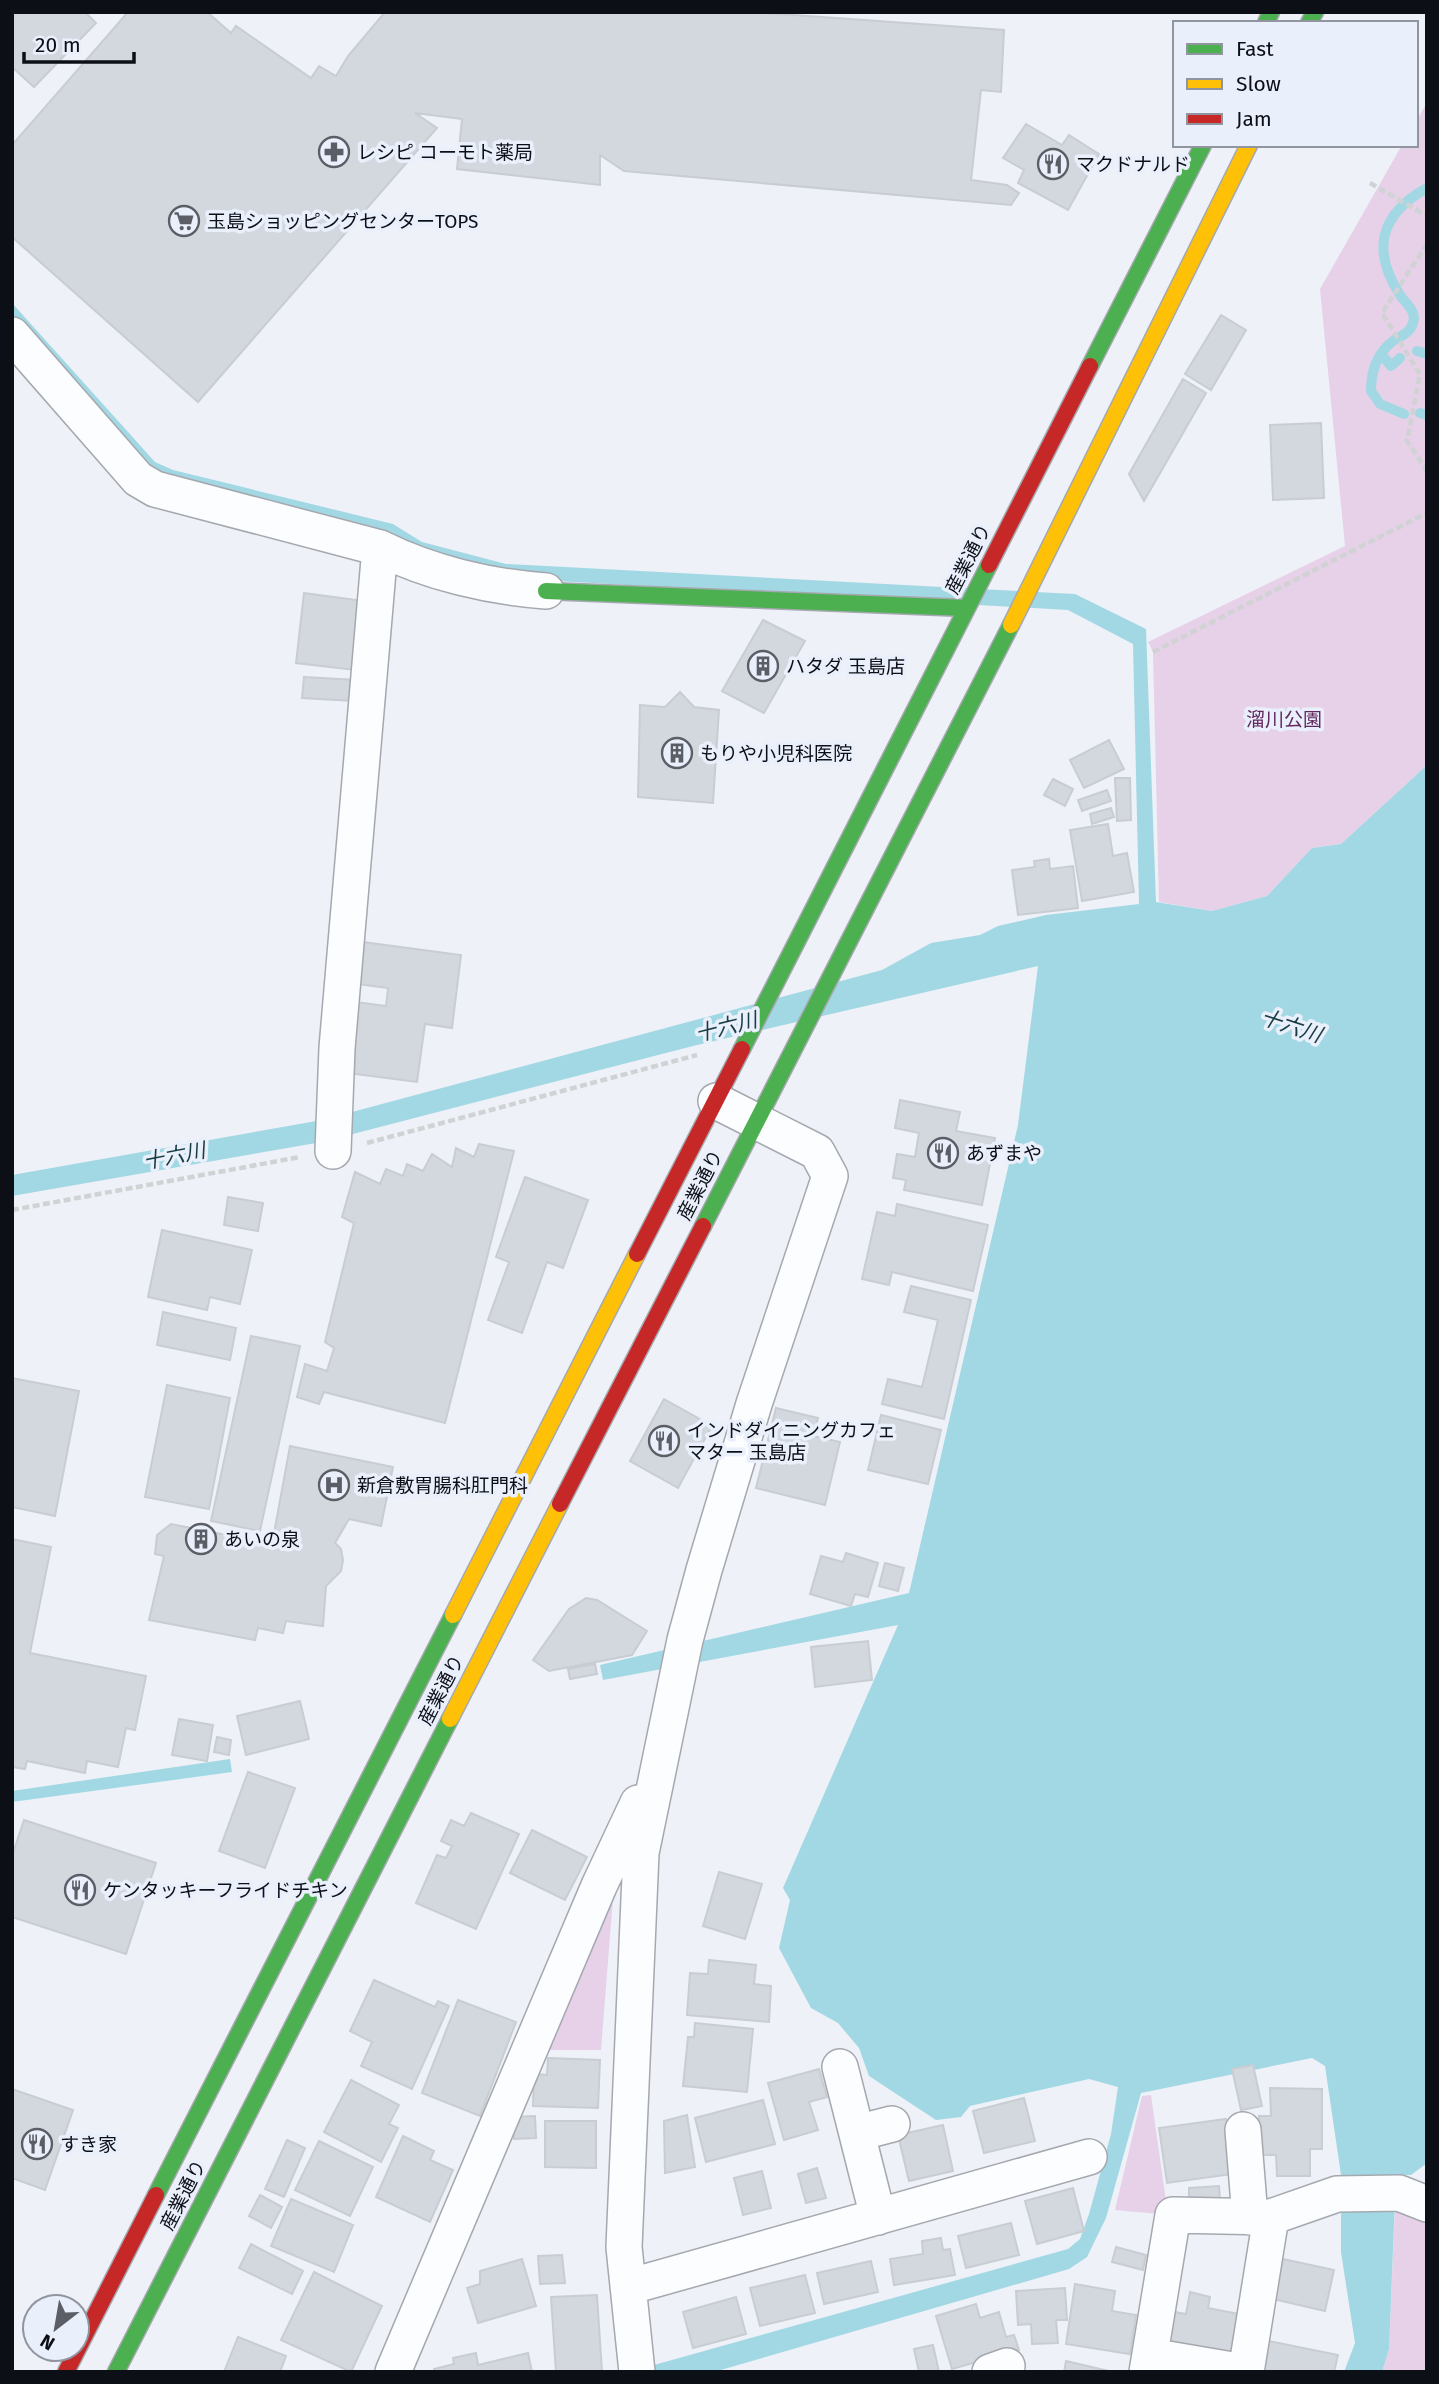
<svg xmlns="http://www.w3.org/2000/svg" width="1439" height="2384" font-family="'Fira Sans','Noto Sans JP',sans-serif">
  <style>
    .green { fill: #e6d1e8 }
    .water { fill: #a2d8e3 }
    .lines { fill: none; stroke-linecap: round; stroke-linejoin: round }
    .stream { stroke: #a2d8e3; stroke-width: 10 }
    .building { fill: #d2d8de; stroke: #c8cdd3; stroke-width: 2 }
    .street-casing { stroke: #a5a8af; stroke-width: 38 }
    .fast-casing { stroke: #a5a8af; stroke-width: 19 }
    .slow-casing { stroke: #a5a8af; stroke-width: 19 }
    .jam-casing { stroke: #a5a8af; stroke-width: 19 }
    .path { stroke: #d0d2d3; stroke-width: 4.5; stroke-dasharray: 7 3.5; stroke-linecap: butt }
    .street { stroke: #fcfdfe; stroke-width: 35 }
    .fast { stroke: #4caf50; stroke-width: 16 }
    .slow { stroke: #ffc107; stroke-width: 16 }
    .jam { stroke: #c62828; stroke-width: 16 }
    .labels { text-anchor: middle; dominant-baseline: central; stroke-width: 7; stroke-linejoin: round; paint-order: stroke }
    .poi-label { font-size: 19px; fill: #0c0f16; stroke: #eaeffc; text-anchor: start }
    .street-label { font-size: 19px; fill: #0c0f16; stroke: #eaeffc }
    .park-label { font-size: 19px; fill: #61295e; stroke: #eaeffc }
    .water-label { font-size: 21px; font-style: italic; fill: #173d42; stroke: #eaeffc }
  </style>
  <rect width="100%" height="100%" fill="#eef1f8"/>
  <!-- green -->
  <path class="green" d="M1427,103V765L1341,844L1312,848L1267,896L1212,911L1159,902L1153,652L1148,642L1345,546L1320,289L1402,145H1416V121Z
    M614,1885L601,2050H549Z
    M1151,2095L1166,2201L1159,2214L1115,2210L1142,2096Z
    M1395,2208H1404L1427,2225V2372H1382L1389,2349Z"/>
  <!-- water -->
  <path class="water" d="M12,303L155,462L173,470L393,524L422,542L506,564L1075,594L1146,629L1156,902L1212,911L1267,896L1312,848L1341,844L1427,765V2163L1411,2175H1396L1389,2349L1382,2372H1344L1355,2343L1341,2252V2175L1325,2066L1312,2058L1141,2093L1106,2218L1087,2257L1069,2269L714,2372H629L1068,2249L1080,2239L1089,2214L1111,2134L1118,2087L1089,2079L970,2106L961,2117L936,2120L869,2076L859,2048L838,2023L811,2008L779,1948L790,1900L783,1888L898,1625L603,1680L600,1665L909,1593L1018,1125L1038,966L693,1046L322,1142L12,1196V1175L322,1120L882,970L931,943L980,935L998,926L1046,915L1139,904L1133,644L1068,610L502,578L151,475L12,324Z
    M230,1759L232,1772L12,1802V1791Z"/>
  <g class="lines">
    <!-- stream -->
    <path class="stream" d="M1417,351L1427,354
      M1382,355L1391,366L1400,358
      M1420,413L1427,415
      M1404,414L1380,404L1371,391C1371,371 1377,353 1393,341C1401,336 1410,333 1413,323C1417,311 1406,304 1400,295C1371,250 1380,214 1427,188"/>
  </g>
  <!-- building -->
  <path class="building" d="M12,12H85L96,23L34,87L12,67Z
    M128,12H207L231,33L236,26L311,78L319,66L336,76L348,56L385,12H750L1004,30L1001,92L981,90L971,180L1007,185L1019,193L1011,205L624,171L600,155V185L457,169L462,119L415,113L437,128L198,402L12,237V145Z
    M1026,124L1062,145L1069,135L1099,154L1068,210L1018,183L1024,170L1003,158Z
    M1221,315L1246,330L1211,390L1185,374Z
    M1183,379L1206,393L1144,501L1129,474Z
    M1321,423L1324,498L1273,500L1270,425Z
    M304,593L364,601L355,670L296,663Z
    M763,620L805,641L764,713L722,691Z
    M304,677L356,680L354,701L302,698Z
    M680,692L694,707L719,710L713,803L638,797L640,705L665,707Z
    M1109,740L1124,769L1084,788L1070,760Z
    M1115,778H1130L1131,820L1117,821Z
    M1053,779L1073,789L1065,806L1044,795Z
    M1107,790L1111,801L1082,811L1078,800Z
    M1111,808L1114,817L1092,824L1090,814Z
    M1108,824L1113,856L1127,853L1134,892L1082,901L1070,830Z
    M1049,859L1050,869L1073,866L1078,908L1018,915L1012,870L1035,867L1034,861Z
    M363,942L461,955L452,1028L425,1024L417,1082L347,1073L356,1002L386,1006L388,988L357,984Z
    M900,1100L960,1112L956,1131L995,1138L982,1205L904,1190L906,1180L893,1178L897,1154L915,1157L919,1133L895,1128Z
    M479,1144L514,1151L445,1423L324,1392L319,1404L297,1397L305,1364L327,1371L334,1348L325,1342L354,1223L342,1217L355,1172L380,1184L386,1169L403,1176L407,1164L423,1171L432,1154L452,1167L456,1148L474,1157Z
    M525,1177L588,1200L563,1268L547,1262L522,1333L488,1320L509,1262L496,1257Z
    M228,1197L263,1203L258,1231L224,1225Z
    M897,1204L988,1225L973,1291L892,1272L889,1285L862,1279L877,1212L895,1216Z
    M162,1230L252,1250L240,1304L210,1297L207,1310L148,1297Z
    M911,1286L971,1300L944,1419L882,1404L888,1379L922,1387L938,1320L904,1312Z
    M163,1312L236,1328L230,1360L157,1345Z
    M251,1336L300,1346L260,1531L211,1521Z
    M12,1378L79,1391L55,1516L12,1507Z
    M167,1385L230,1398L209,1509L145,1497Z
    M664,1399L712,1426L678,1488L630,1461Z
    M776,1408L818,1418L813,1436L840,1442L825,1505L756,1488Z
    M881,1415L941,1430L928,1484L868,1470Z
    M290,1446L393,1467L381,1526L349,1519L335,1543L341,1549L343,1560L341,1571L326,1586L323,1626L286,1621L283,1633L258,1628L255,1640L149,1620L164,1556L155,1554L157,1535L171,1524L272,1544Z
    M12,1539L51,1547L30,1653L146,1676L135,1730L126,1728L118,1767L87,1761L85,1773L27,1761L25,1769L12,1767Z
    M846,1553L878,1563L868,1597L855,1594L851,1606L810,1594L821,1556L843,1562Z
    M885,1563L904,1568L898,1591L879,1586Z
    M586,1598L597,1600L647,1631L632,1655L549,1671L533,1660L569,1609Z
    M868,1641L872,1680L815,1687L811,1647Z
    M595,1664L597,1674L570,1679L568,1669Z
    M300,1701L309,1739L246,1755L237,1716Z
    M179,1719L213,1725L207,1761L172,1755Z
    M217,1737L231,1740L229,1755L214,1752Z
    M248,1772L295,1788L265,1868L219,1851Z
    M471,1813L519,1834L476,1929L416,1903L437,1855L446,1858L452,1846L441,1841L451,1820L464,1826Z
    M24,1820L156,1863L126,1954L12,1917V1856Z
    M532,1830L587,1857L565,1900L510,1873Z
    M719,1872L762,1884L745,1939L703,1926Z
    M709,1960L756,1965L754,1984L771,1986L769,2022L687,2015L690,1973L708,1974Z
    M374,1980L435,2007L438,2001L449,2006L412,2089L361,2066L372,2042L350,2031Z
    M458,2000L516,2022L480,2116L422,2093Z
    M695,2023L753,2029L747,2092L683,2086L688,2037H694Z
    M548,2058L600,2060L598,2108L533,2106L534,2074L547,2075Z
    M1253,2065L1262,2106L1241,2110L1232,2069Z
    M819,2069L827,2097L809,2102L818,2130L784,2140L768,2083Z
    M351,2080L399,2105L389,2124L398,2128L381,2162L324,2132Z
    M1270,2088L1322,2089V2149H1310V2176H1277L1276,2155H1259V2116H1271Z
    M12,2089L73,2110L45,2190L12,2178Z
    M1024,2098L1035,2141L984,2153L973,2111Z
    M763,2100L775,2144L706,2162L695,2118Z
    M687,2115L695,2167L665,2173L664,2121Z
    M535,2116L536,2138L514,2139L513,2117Z
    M1226,2119L1233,2174L1167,2183L1159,2128Z
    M545,2121H596V2168L545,2167Z
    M943,2125L953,2171L909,2181L898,2135Z
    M403,2136L434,2151L430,2160L453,2170L430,2222L376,2197Z
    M287,2140L305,2148L284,2197L265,2189Z
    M319,2141L373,2167L350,2216L295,2190Z
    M817,2168L826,2198L806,2203L798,2174Z
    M762,2171L771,2208L743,2215L734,2178Z
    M1219,2186L1220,2201L1189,2202V2188Z
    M1073,2188L1084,2231L1037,2244L1025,2201Z
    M260,2195L282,2207L271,2228L249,2216Z
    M291,2199L353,2225L334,2272L271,2246Z
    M1011,2223L1019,2255L966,2268L958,2236Z
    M941,2238L943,2250L950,2249L955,2275L894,2285L890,2259L923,2254L922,2241Z
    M251,2244L303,2271L292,2294L239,2268Z
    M1116,2247L1146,2255L1143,2270L1112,2262Z
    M562,2255L565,2283L540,2284L538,2256Z
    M522,2259L536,2306L478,2323L467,2288L480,2284V2271Z
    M1283,2259L1334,2270L1325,2311L1273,2299Z
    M871,2261L878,2292L824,2304L817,2273Z
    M314,2272L382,2306L351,2372L281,2340Z
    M805,2275L815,2313L760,2326L750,2288Z
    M1075,2284L1115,2291L1112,2311L1136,2315L1130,2354L1066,2344Z
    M1065,2288L1067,2320H1056L1058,2343L1032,2344L1031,2324L1018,2325L1016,2291Z
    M1190,2292L1210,2297L1208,2308L1239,2314L1230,2356L1163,2342L1169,2311L1186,2314Z
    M597,2295L602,2372H556L551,2297Z
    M736,2297L746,2334L693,2348L683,2312Z
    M976,2304L980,2318L999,2312L1006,2337L1014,2335L1019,2350L952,2369L936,2316Z
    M238,2337L286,2356L280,2372H224Z
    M1269,2341L1338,2355L1334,2372H1263Z
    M933,2345L939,2372H919L914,2349Z
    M476,2353L478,2365L528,2353L532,2372H434V2369L454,2364L453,2358Z
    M1066,2361L1113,2372H1064Z"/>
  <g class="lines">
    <!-- street casing -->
    <g class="street-casing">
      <path id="street" d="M12,335L138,479L155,489L380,548C430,573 490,587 546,591
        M333,1151L337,1048L380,548
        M840,2067L878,2217
        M1243,2130L1250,2217
        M857,2133L892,2124
        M628,2287L1089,2157
        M1150,2356L1244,2372
        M393,2372L599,1886L638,1803
        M637,2372L624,2247L641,1853L685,1640L704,1570L754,1404L830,1176L817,1152L716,1101
        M990,2372L1007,2366
        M1147,2372L1173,2215L1271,2217L1337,2194L1399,2193L1427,2204
        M1246,2372L1271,2217"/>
    </g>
    <!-- fast casing -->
    <g class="fast-casing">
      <path id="fast" d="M1266,23L1271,12
        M1309,23L1315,12
        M1090,366L1203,145
        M546,591L967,608
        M742,1049L989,565
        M703,1226L1011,625
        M156,2195L453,1615
        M116,2372L450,1719"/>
    </g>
    <!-- slow casing -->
    <g class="slow-casing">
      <path id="slow" d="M1011,625L1249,145
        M453,1615L637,1254
        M450,1719L560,1504"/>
    </g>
    <!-- jam casing -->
    <g class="jam-casing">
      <path id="jam" d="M989,565L1090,366
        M637,1254L742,1049
        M560,1504L703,1226
        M66,2372L156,2195"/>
    </g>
    <!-- path -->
    <path class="path" d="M1370,183L1427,216
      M1427,244L1382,313L1420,374L1407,441L1427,471
      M1153,652L1427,513
      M367,1143L697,1055
      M12,1210L300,1157"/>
    <!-- street -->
    <use href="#street" class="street"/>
    <!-- fast -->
    <use href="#fast" class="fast"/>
    <!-- slow -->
    <use href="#slow" class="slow"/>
    <!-- jam -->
    <use href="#jam" class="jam"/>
  </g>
  <!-- icons -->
  <defs>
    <g id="pharmacy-ring" transform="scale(1.575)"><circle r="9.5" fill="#eaeffc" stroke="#5b5e65" stroke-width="1.5"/><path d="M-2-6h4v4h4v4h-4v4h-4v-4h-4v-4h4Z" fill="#5b5e65"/></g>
    <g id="restaurant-ring" transform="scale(1.575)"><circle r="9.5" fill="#eaeffc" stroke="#5b5e65" stroke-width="1.5"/><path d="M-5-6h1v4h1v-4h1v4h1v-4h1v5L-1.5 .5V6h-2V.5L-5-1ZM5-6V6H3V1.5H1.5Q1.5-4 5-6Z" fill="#5b5e65"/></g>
    <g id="supermarket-ring" transform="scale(1.575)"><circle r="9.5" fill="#eaeffc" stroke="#5b5e65" stroke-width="1.5"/><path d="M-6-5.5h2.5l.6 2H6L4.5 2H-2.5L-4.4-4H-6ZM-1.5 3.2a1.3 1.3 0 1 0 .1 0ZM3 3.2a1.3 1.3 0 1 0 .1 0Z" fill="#5b5e65"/></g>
    <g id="building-ring" transform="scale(1.575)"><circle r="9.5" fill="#eaeffc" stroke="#5b5e65" stroke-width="1.5"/><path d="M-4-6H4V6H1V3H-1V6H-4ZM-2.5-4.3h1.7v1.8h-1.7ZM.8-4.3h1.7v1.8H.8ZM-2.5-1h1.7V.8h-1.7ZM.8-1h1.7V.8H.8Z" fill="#5b5e65"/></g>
    <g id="hospital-ring" transform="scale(1.575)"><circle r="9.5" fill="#eaeffc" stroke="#5b5e65" stroke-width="1.5"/><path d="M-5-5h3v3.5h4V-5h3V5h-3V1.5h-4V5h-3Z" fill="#5b5e65"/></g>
  </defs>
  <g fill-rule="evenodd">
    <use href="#pharmacy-ring" x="334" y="152"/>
    <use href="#restaurant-ring" x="1053" y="164"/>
    <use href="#supermarket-ring" x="184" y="221"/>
    <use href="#building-ring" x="763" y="666"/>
    <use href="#building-ring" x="677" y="753"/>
    <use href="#restaurant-ring" x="943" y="1153"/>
    <use href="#restaurant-ring" x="664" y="1441"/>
    <use href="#hospital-ring" x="334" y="1485"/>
    <use href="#building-ring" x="201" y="1539"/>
    <use href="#restaurant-ring" x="80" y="1890"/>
    <use href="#restaurant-ring" x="37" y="2144"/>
  </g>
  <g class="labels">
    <!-- poi labels -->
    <g class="poi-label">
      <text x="357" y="152">レシピ コーモト薬局</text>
      <text x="1076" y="164">マクドナルド</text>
      <text x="207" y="221">玉島ショッピングセンターTOPS</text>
      <text x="786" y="666">ハタダ 玉島店</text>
      <text x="700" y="753">もりや小児科医院</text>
      <text x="966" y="1153">あずまや</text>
      <text x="687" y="1430">インドダイニングカフェ<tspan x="687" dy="22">マター 玉島店</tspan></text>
      <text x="357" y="1485">新倉敷胃腸科肛門科</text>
      <text x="224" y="1539">あいの泉</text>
      <text x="103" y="1890">ケンタッキーフライドチキン</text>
      <text x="60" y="2144">すき家</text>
    </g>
    <!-- street labels -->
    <g class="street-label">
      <text transform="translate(968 559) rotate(-63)">産業通り</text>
      <text transform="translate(700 1185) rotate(-63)">産業通り</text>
      <text transform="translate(441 1690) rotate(-63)">産業通り</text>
      <text transform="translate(183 2195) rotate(-63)">産業通り</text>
    </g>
    <!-- park labels -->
    <g class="park-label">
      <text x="1284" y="719">溜川公園</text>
    </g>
    <!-- water labels -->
    <g class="water-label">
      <text transform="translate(1291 1026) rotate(18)">十六川</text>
      <text transform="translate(726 1027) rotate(-14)">十六川</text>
      <text transform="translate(174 1156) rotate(-11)">十六川</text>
    </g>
  </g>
  <!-- border -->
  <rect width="1439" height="2384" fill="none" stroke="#0c0f16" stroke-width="28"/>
  <!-- legend -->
  <rect x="1173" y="21" width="245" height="126" fill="#eaeffc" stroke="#9195a0" stroke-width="2"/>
  <rect x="1187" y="44" width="35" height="10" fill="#4caf50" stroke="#9195a0" stroke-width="2"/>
  <text x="1236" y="56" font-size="21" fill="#0c0f16">Fast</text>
  <rect x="1187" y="79" width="35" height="10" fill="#ffc107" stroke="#9195a0" stroke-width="2"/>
  <text x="1236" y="91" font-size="21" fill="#0c0f16">Slow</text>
  <rect x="1187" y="114" width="35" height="10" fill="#c62828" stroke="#9195a0" stroke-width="2"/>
  <text x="1236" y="126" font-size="21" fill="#0c0f16">Jam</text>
  <!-- north arrow -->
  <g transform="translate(56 2328) rotate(211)"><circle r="33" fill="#eaeffc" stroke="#9195a0" stroke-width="2"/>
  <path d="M0-5L12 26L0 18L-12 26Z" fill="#5b5e65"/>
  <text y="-10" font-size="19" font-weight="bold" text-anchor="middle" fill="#0c0f16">N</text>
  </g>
  <!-- scale -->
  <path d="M24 52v10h110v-10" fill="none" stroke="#0c0f16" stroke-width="3.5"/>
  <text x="35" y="52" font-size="21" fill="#0c0f16" stroke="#eaeffc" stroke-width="5" paint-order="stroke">20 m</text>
</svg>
